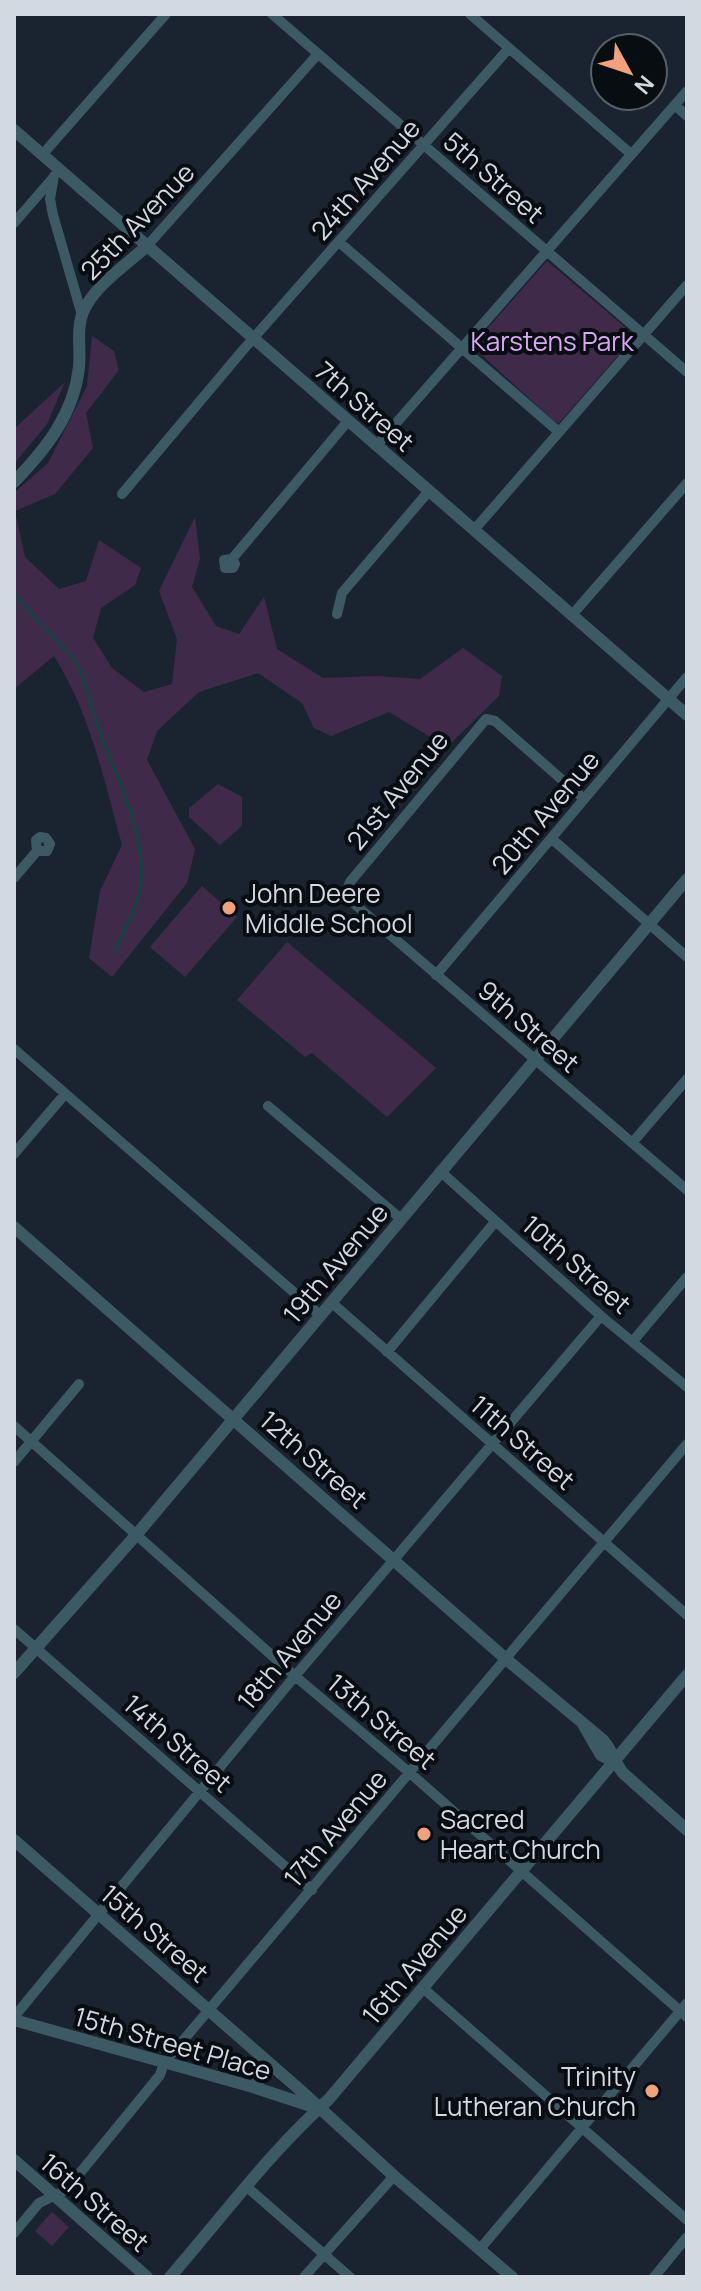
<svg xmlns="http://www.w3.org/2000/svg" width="701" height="2291" font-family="Manrope,sans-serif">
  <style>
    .green { fill: #3f2b49 }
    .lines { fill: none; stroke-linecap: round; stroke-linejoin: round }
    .stream { stroke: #124542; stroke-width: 3 }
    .minor { stroke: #3c5a64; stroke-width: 10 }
    .tertiary { stroke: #3c5a64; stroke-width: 12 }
    .poi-dot { fill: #f1a17b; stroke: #080d12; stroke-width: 3 }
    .labels { text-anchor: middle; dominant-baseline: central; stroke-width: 8; stroke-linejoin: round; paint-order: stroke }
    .street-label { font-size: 26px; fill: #d2d9e1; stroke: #080d12 }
    .park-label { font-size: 26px; fill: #daa8f5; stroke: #080d12 }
    .poi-label { font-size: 26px; fill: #d2d9e1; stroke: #080d12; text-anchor: start }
  </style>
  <rect width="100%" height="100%" fill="#1a2430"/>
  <!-- green -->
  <path class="green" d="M547,261L626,328L631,337L628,344L559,423L554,421L472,346Z
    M92,336L114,351L119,370L86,413L93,448L55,494L15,511L25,557L59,589L86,581L99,540L141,568L135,585L101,608L93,638L112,668L144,692L172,684L177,639L159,591L195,517L200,559L192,587L216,626L239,634L264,597L277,649L323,678L378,676L420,679L463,648L502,676L499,696L447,747L389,712L331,736L314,728L302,703L258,673L199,692L157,731L147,760L195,849L187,883L112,977L89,958L100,891L122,845C104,780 90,713 54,656L14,689V493L48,463L87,386Z
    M65,382L47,424L14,464V429Z
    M218,784L242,797V826L220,845L189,817V808Z
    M202,886L237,917L185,977L150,947Z
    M287,942L436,1068L387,1117L312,1053L305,1057L237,1000Z
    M52,2212L69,2227L52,2246L35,2231Z"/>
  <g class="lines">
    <!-- stream -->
    <path class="stream" d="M14,592C29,616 53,634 71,656C86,675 89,702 97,724C114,774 145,827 141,882C139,905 124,930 115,951"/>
    <!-- minor -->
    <path class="minor" d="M272,14L687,372
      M470,14L631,154
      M675,105L687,116
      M42,155L166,14
      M54,176L50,199L53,215L82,315
      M14,223L53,178
      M339,242L559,432
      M147,246L318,54
      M376,446L687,91
      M122,494L243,350L509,48
      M474,530L687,285
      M232,559L235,564L233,568H225L224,560L232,559L348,421
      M337,614L342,593L429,491
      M572,615L687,483
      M584,799L495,721L486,719L350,882L346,892L351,901L687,1190
      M552,839L687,957
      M14,878L37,851H47L50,844L46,838L40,837L36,840L37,851
      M436,975L687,677
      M14,1049L320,1315
      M268,1106L401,1219
      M632,1143L687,1079
      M14,1154L65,1094
      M440,1171L601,1316L687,1387
      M331,1302L687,1615
      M633,1341L687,1277
      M387,1352L495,1222
      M14,1426L295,1676L410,1773L687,2017
      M14,1462L79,1384
      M14,1629L312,1890
      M423,1988L687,2220
      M14,2017L295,1676L601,1316
      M247,2187L350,2277
      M14,2233L39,2203L66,2190L160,2075L164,2063L687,1444
      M480,2249L687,2003
      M304,2277L394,2176
      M654,2277L687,2237"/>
    <!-- tertiary -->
    <path class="tertiary" d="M14,130L687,715
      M14,482C46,449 74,414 79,367C81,349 76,329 83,312C94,286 126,265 147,246
      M14,1227L506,1659L602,1739C612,1749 614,1762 623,1773L687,1830
      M14,1673L137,1534L687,879
      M584,1726L601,1755L614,1762
      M14,1840L299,2089L394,2176L512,2277
      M14,2020L253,2087L314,2107
      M253,2087L264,2075L266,2062
      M14,2160L147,2277
      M170,2277C222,2217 270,2152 329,2099L687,1675"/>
  </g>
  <!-- markers -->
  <g class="poi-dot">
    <circle cx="229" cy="908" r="8"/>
    <circle cx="424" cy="1834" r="8"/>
    <circle cx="652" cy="2091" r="8"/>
  </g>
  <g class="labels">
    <!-- street labels -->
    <g class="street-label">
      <text transform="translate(494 177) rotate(41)">5th Street</text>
      <text transform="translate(365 179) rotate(-49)">24th Avenue</text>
      <text transform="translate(137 221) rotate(-46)">25th Avenue</text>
      <text transform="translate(365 406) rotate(41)">7th Street</text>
      <text transform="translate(397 790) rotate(-51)">21st Avenue</text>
      <text transform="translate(545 812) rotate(-50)">20th Avenue</text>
      <text transform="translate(529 1026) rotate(41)">9th Street</text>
      <text transform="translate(335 1263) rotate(-50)">19th Avenue</text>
      <text transform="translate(577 1264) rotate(41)">10th Street</text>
      <text transform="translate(523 1442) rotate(41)">11th Street</text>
      <text transform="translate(314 1459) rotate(41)">12th Street</text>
      <text transform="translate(289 1650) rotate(-50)">18th Avenue</text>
      <text transform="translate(382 1721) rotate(40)">13th Street</text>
      <text transform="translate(178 1743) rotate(41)">14th Street</text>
      <text transform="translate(335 1828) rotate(-50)">17th Avenue</text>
      <text transform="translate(155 1933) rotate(41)">15th Street</text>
      <text transform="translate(414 1964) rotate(-50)">16th Avenue</text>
      <text transform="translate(173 2043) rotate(16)">15th Street Place</text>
      <text transform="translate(95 2202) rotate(41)">16th Street</text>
    </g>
    <!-- park labels -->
    <g class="park-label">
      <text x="552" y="341">Karstens Park</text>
    </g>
    <!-- poi labels -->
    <g class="poi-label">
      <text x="245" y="893">John Deere<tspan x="245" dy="30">Middle School</tspan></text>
      <text x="440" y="1819">Sacred<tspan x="440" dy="30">Heart Church</tspan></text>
      <text x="636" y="2076" text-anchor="end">Trinity<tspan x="636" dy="30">Lutheran Church</tspan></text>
    </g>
  </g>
  <!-- border -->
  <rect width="701" height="2291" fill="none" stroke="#d2d9e1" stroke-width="32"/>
  <!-- north arrow -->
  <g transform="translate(629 72) rotate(130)"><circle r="38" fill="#080d12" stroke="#595f65" stroke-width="2"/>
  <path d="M0-6L14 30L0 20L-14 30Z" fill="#f1a17b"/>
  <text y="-12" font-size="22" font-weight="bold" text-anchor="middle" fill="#d2d9e1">N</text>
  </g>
</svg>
